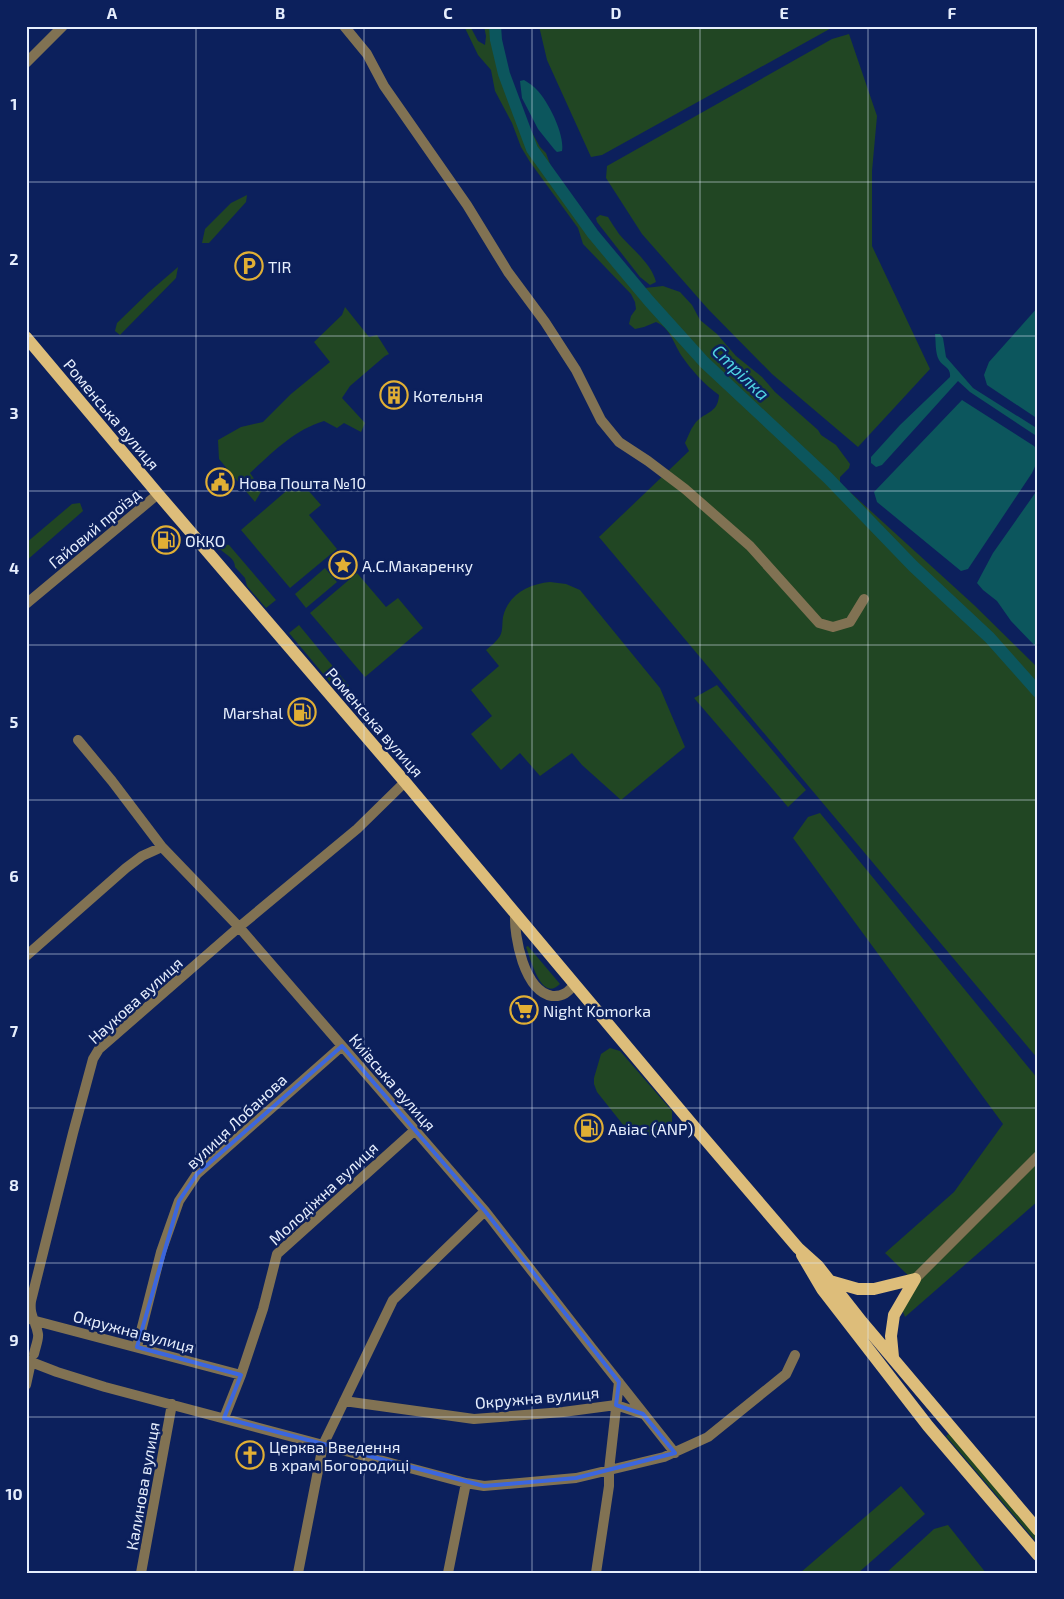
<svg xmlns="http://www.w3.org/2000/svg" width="1064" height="1599" font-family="'Exo 2',sans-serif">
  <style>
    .green { fill: #214623 }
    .water { fill: #0c565d }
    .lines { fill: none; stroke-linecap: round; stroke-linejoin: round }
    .river { stroke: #0c565d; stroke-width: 12 }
    .minor { stroke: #817253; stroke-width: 10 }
    .major { stroke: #ddbd7a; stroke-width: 12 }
    .marked { fill: none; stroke: #3b66de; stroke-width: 4; stroke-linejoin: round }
    .grid { fill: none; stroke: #e6eefd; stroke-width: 1; stroke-opacity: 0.55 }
    .labels { text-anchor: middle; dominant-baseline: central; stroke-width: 5; stroke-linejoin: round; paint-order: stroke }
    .poi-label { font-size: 16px; fill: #e6eefd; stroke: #0c205c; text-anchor: start }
    .street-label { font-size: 16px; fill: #e6eefd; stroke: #0c205c }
    .water-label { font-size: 18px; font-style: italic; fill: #50d3e1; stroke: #0c205c }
    .neatline { fill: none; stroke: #e6eefd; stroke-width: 2 }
    .grid-label { font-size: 16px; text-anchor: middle; font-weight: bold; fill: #e6eefd }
  </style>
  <rect width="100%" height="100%" fill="#0c205c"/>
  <!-- green -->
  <path class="green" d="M464,26H470L478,41L485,45L486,36L484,26H496L509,82L530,129L540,147L546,153L554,175L564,186L565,191L576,205L588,227L598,237L601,246L616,254L645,288L663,286L680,292L692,305L700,320L717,334L736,356L762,377L775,392L818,430L821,435L836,445L850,464L849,468L840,477V483L974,605L1038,668V1059L599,537L689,451L685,443C688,437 690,430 694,425C703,411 718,415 719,395C705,385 691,370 681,355C673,342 670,328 656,322L644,327L635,329L629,324L631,316L636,309L635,302L631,294L583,244L578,228L530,162L521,147L512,123L495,91L491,70L478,55Z
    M539,26H835L602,155L591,157L547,60Z
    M849,34L877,116L872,171V246L930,369L858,447L772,374L708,309L642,234L606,178L607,166L832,39Z
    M247,195L246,202L209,243H202L205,229L231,203Z
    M600,215L608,217C611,222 615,228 619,234C631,248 652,264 656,282L650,285L640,277L597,222L596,218Z
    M178,267L176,278L120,335L115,331L117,323L149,292Z
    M345,307L369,337L377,335L389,354L385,356L350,386L342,398L365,423L361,432L344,423L337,428L324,421C294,430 273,452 250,473L262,490L255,502L219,459L218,440L241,427L263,422L291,394L330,362L314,342L342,315Z
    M299,480L321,505L309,515L337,549L290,588L241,530Z
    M80,503L83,511L26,561V543L72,504Z
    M222,544L229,545L276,600L266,608L247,586L245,578L235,567C235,558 226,555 221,550H218Z
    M325,568L337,582L306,608L295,594Z
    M357,573L386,607L398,598L423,628L365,677L310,613Z
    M550,582L566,584L580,590L660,688L685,747L621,800L582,765L572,753L540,776L520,753L501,770L471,734L492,716L471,690L499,666L486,650C491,646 497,641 500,636C503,631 502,623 503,617C508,594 529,584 550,582Z
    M299,625L349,686L340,694L289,633Z
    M717,685L806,790L788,807L694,698Z
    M820,813L1038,1079V1201L905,1317L901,1307L916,1283L885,1253L954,1192L1003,1124L793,838L808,817Z
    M528,946L560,984C541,1003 531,959 526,947Z
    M610,1048L620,1051L672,1111V1122C665,1135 639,1141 628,1131L597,1092L594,1084V1078L601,1054Z
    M950,1433L1038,1536V1544L946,1436Z
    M901,1486L925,1514L858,1573H800Z
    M948,1525L986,1573H886L934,1529Z"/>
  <!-- water -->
  <path class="water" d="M524,80C527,82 531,84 534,87C547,98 565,134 562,151L557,152L554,149L538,129L522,98L520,81Z
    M1038,307V419L987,385L984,375L989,362Z
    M935,334H940L943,338L946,357L973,388L1038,429V437L970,392L958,381L882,465L876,467L871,463V457L900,425L950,377C951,367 943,367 939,360C935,353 936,342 935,334Z
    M962,400L1034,446C1042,455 1036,464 1032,473L968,569L961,571L877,502L874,492Z
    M1038,489V649L1011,621L997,601L983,590L977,583L993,553Z"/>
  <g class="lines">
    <!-- river -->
    <path class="river" d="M495,26L496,40L504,74L532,149L593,234L649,301L704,362L828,478L913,566L990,638L1038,692"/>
    <!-- minor -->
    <path class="minor" d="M344,26L367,54L384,86L467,205L508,272L545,322L576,370L601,420L619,442L648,461L685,489L750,546L819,623L833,627L850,622L864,599
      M26,63L63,26
      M26,604L158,494
      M78,740L112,781L162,847L239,927L485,1211L591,1347L675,1453
      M515,914C514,937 524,991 552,996C563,997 568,992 575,984
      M26,956L126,868L142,856L162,847
      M915,1279L1038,1156
      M30,1317L32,1320L241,1375
      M137,1347L161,1252L179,1201L197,1174L342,1046
      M34,1354C35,1348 39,1339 38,1334C36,1321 29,1316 31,1301L73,1133L93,1059L99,1049L239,927L357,829L405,782
      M26,1360L57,1372L105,1387L466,1483L484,1486L576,1478L664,1457L708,1437L786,1374L795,1355
      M26,1385L31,1362
      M344,1401L474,1419L563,1412L616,1405L643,1414
      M224,1418L241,1375L263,1309L277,1254L415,1130
      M141,1573L172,1404
      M298,1573L323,1445L393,1300L485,1211
      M448,1573L466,1483
      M596,1573L609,1486V1470L619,1382"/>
    <!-- major -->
    <path class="major" d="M26,337L158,494L405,782L697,1130L798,1248L818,1266L862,1322L1038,1530
      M802,1255L822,1289L928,1426L1038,1555
      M830,1281L858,1289H874L915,1279
      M893,1357L891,1336L894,1315L915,1279"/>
  </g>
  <!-- marked area -->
  <path class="marked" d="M342,1046L485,1211L619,1382L616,1405L643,1414L675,1453L576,1478L484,1486L224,1418L241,1375L137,1347L179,1201L197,1174Z"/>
  <!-- grid -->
  <path class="grid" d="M196,26V1573M364,26V1573M532,26V1573M700,26V1573M868,26V1573M26,182H1038M26,336H1038M26,491H1038M26,645H1038M26,800H1038M26,954H1038M26,1108H1038M26,1263H1038M26,1417H1038"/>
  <!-- icons -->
  <defs>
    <g id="parking-ring" transform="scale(1.4375)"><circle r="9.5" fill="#0c205c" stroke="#e1af34" stroke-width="1.5"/><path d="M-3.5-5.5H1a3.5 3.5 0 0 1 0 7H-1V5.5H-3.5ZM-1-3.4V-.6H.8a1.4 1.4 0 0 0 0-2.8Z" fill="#e1af34"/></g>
    <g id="building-ring" transform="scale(1.4375)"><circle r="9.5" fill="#0c205c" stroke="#e1af34" stroke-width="1.5"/><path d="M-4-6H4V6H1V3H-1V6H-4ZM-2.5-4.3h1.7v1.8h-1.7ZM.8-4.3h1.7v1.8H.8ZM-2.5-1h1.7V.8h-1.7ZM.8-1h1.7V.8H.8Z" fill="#e1af34"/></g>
    <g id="civic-ring" transform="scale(1.4375)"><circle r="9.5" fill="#0c205c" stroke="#e1af34" stroke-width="1.5"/><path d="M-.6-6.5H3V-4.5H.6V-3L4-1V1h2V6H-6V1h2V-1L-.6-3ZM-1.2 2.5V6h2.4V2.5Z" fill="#e1af34"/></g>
    <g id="fuel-ring" transform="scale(1.4375)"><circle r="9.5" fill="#0c205c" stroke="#e1af34" stroke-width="1.5"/><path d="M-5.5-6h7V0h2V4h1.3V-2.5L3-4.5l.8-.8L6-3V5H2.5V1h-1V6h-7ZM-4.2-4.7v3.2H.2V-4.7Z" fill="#e1af34"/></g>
    <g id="sight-ring" transform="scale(1.4375)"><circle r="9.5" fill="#0c205c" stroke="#e1af34" stroke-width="1.5"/><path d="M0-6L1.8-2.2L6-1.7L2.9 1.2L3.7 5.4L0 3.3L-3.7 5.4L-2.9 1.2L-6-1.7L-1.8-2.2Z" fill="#e1af34"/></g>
    <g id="supermarket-ring" transform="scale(1.4375)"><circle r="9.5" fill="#0c205c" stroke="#e1af34" stroke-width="1.5"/><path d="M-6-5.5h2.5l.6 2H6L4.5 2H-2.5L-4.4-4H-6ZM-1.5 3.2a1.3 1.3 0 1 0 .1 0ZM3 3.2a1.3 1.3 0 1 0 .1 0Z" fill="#e1af34"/></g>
    <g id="church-ring" transform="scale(1.4375)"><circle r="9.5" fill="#0c205c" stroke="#e1af34" stroke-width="1.5"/><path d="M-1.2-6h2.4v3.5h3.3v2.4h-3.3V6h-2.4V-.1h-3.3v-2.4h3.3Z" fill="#e1af34"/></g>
  </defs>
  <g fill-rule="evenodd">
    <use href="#parking-ring" x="249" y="266"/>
    <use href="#building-ring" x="394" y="395"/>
    <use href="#civic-ring" x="220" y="482"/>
    <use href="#fuel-ring" x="166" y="540"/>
    <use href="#sight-ring" x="343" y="565"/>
    <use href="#fuel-ring" x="302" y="712"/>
    <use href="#supermarket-ring" x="524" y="1010"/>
    <use href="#fuel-ring" x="589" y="1128"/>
    <use href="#church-ring" x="250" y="1455"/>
  </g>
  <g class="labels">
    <!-- poi labels -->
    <g class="poi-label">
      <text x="268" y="266">TIR</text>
      <text x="413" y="395">Котельня</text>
      <text x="239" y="482">Нова Пошта №10</text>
      <text x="185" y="540">ОККО</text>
      <text x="362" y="565">А.С.Макаренку</text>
      <text x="283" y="712" text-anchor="end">Marshal</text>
      <text x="543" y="1010">Night Komorka</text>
      <text x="608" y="1128">Авіас (ANP)</text>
      <text x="269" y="1446">Церква Введення<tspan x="269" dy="18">в храм Богородиці</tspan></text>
    </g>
    <!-- street labels -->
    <g class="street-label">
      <text transform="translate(112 414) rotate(50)">Роменська вулиця</text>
      <text transform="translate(94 528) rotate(-40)">Гайовий проїзд</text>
      <text transform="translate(375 722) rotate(49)">Роменська вулиця</text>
      <text transform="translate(135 1000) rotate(-42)">Наукова вулиця</text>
      <text transform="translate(393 1082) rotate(49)">Київська вулиця</text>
      <text transform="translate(236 1121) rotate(-43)">вулиця Лобанова</text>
      <text transform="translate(323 1193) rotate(-43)">Молодіжна вулиця</text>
      <text transform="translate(134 1331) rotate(15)">Окружна вулиця</text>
      <text transform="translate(537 1397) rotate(-5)">Окружна вулиця</text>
      <text transform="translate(142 1486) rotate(-80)">Калинова вулиця</text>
    </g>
    <!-- water labels -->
    <g class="water-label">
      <text transform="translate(741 372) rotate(44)">Стрілка</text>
    </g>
  </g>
  <!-- border -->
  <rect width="1064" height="1599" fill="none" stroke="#0c205c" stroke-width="55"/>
  <rect x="28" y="28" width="1008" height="1544" class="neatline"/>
  <g class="grid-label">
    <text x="112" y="19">A</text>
    <text x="280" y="19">B</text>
    <text x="448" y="19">C</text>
    <text x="616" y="19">D</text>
    <text x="784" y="19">E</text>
    <text x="952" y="19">F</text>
    <text x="14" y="110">1</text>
    <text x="14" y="265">2</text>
    <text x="14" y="419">3</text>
    <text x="14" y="574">4</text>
    <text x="14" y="728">5</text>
    <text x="14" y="882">6</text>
    <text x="14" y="1037">7</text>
    <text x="14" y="1191">8</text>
    <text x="14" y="1346">9</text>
    <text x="14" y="1500">10</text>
  </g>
</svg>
